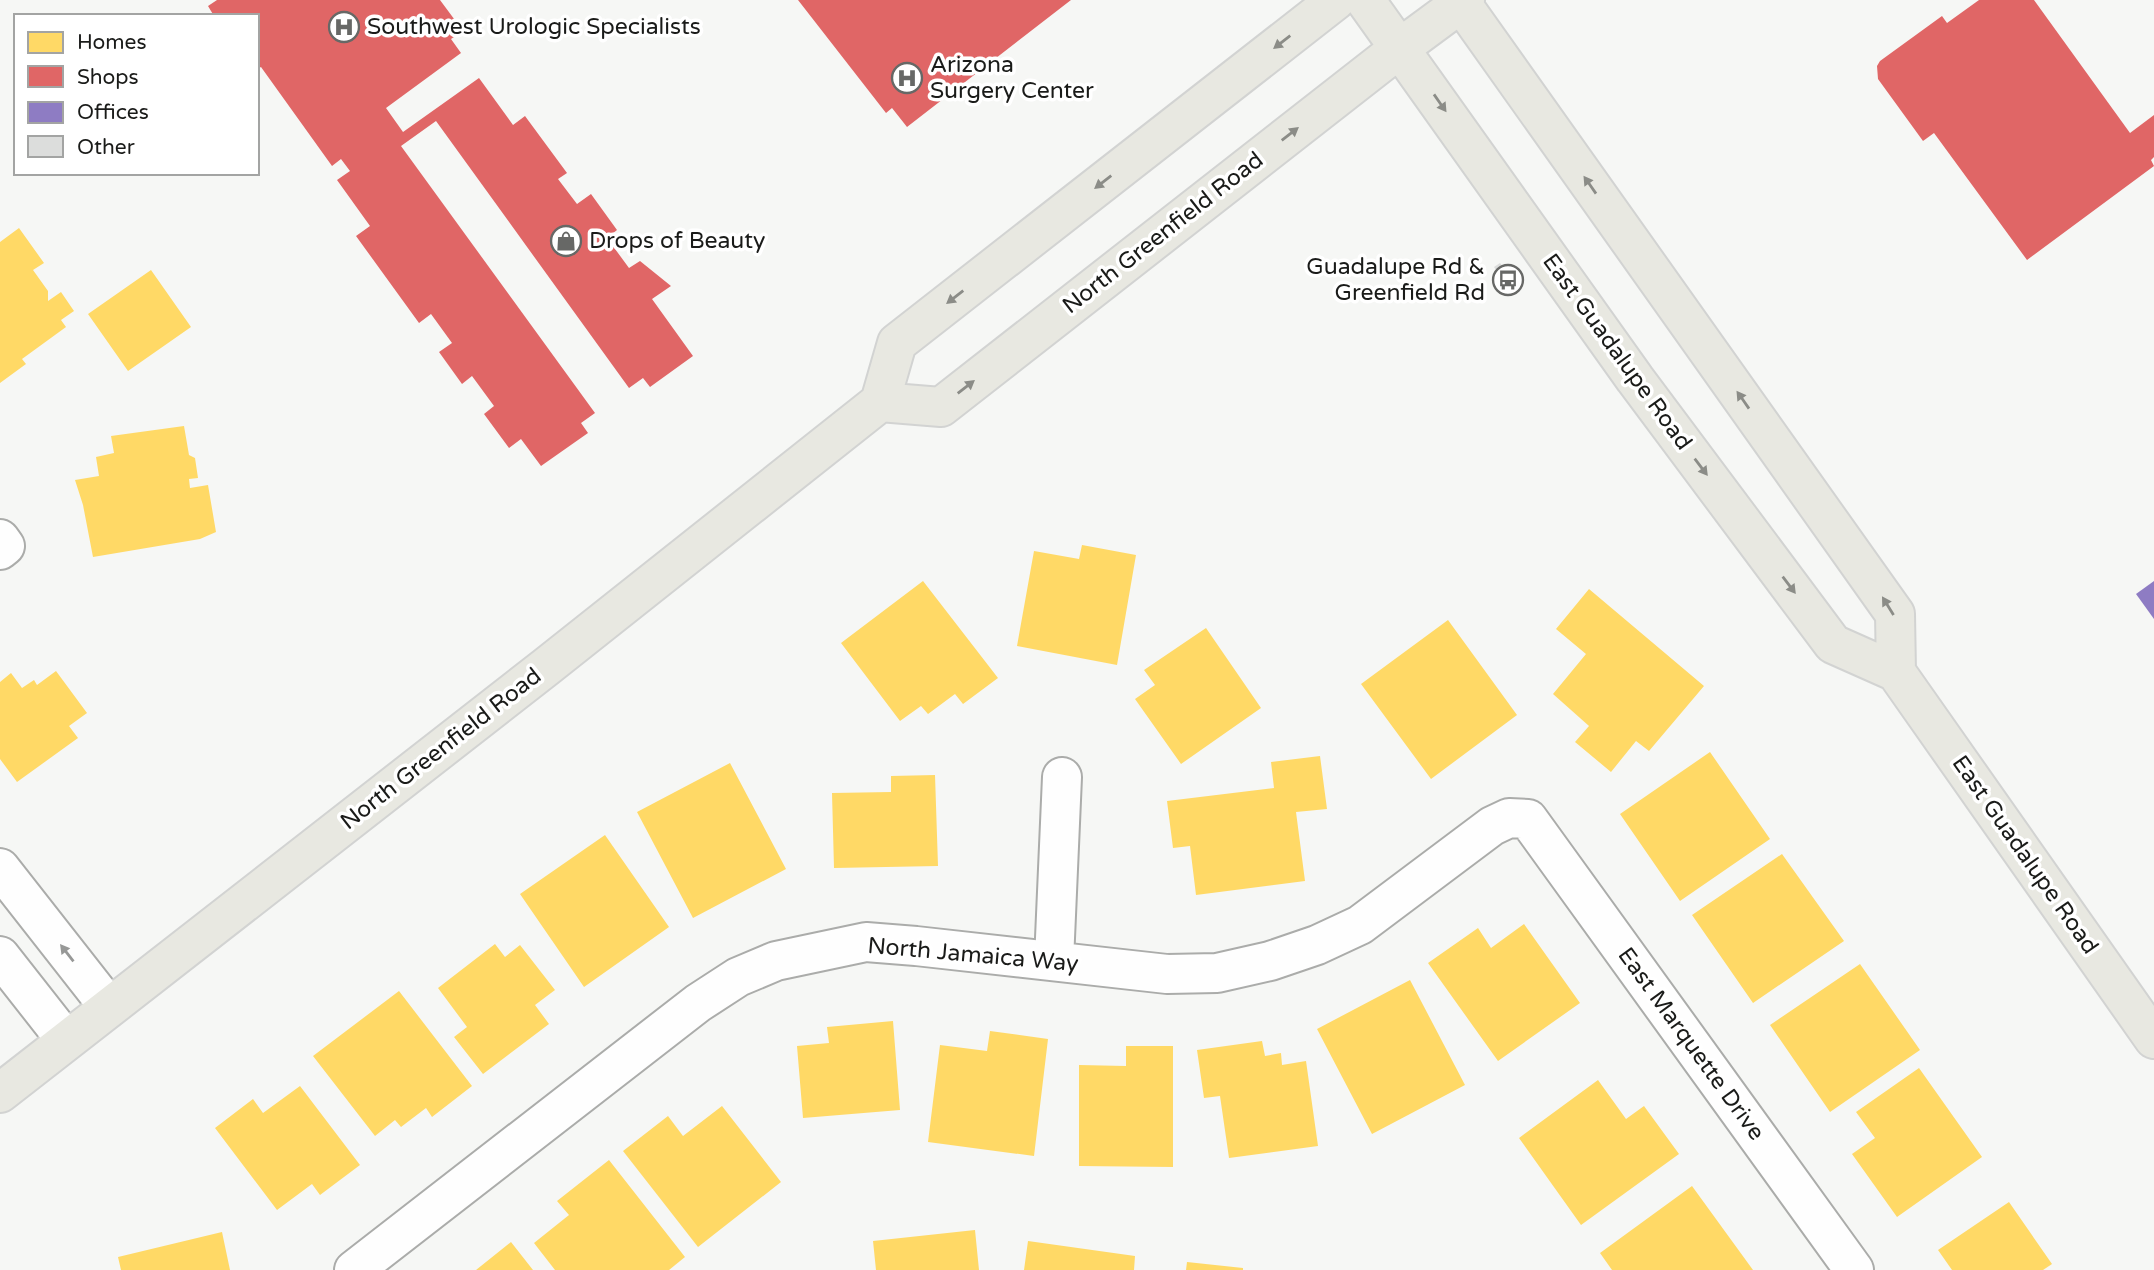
<svg xmlns="http://www.w3.org/2000/svg" width="2154" height="1270" font-family="'Varela Round',sans-serif">
  <style>
    .homes { fill: #ffd966 }
    .shops { fill: #e06666 }
    .offices { fill: #8e7cc3 }
    .building { fill: #dcdddc }
    .lines { fill: none; stroke-linecap: round; stroke-linejoin: round }
    .minor-casing { stroke: #abacaa; stroke-width: 42 }
    .major-casing { stroke: #d2d3d2; stroke-width: 42 }
    .minor { stroke: #fefefe; stroke-width: 38 }
    .major { stroke: #e8e8e1; stroke-width: 38 }
    .oneway { fill: #8b8c87 }
    .oneway2 { fill: #979897 }
    .labels { text-anchor: middle; dominant-baseline: central; stroke-width: 7; stroke-linejoin: round; paint-order: stroke }
    .poi-label { font-size: 23px; fill: #1a1b19; stroke: #fff; text-anchor: start }
    .street-label { font-size: 23px; fill: #1a1b19; stroke: #fff }
  </style>
  <rect width="100%" height="100%" fill="#f6f7f5"/>
  <!-- homes -->
  <path class="homes" d="M19,228L44,263L33,270L48,291V301L61,292L74,311L61,320L66,327L22,359L26,364L0,383V242Z
    M151,270L191,327L128,371L88,314Z
    M184,426L189,455L195,458L198,478L189,479L190,488L208,485L216,532L200,539L93,557L83,505L75,480L99,476L96,457L114,453L111,436Z
    M1082,545L1136,555L1117,665L1017,646L1034,551L1079,559Z
    M923,581L998,678L963,704L955,694L928,714L921,706L900,721L841,643Z
    M1589,589L1704,686L1649,751L1636,741L1611,772L1575,742L1589,726L1553,694L1586,654L1556,629Z
    M1448,620L1517,715L1431,779L1361,684Z
    M1206,628L1261,708L1181,764L1135,699L1155,685L1144,670Z
    M56,671L87,713L69,726L78,738L17,782L0,759V682L11,673L22,688L34,680L37,685Z
    M1710,752L1770,839L1680,901L1620,814Z
    M1320,756L1327,809L1296,812L1305,881L1196,895L1190,846L1173,848L1167,801L1274,788L1271,762Z
    M730,763L786,869L693,918L637,812Z
    M935,775L938,866L834,868L832,793L891,792V776Z
    M605,835L669,927L584,987L520,894Z
    M1782,854L1844,941L1753,1003L1692,915Z
    M1524,924L1580,1003L1498,1061L1428,963L1478,928L1491,948Z
    M495,944L505,957L520,945L555,990L535,1005L549,1024L483,1074L454,1037L467,1027L438,988Z
    M1860,964L1920,1050L1830,1112L1770,1025Z
    M1410,980L1465,1085L1372,1134L1317,1029Z
    M399,991L472,1086L432,1117L426,1108L401,1127L395,1120L375,1136L313,1056Z
    M893,1021L900,1110L803,1118L797,1046L829,1043L827,1027Z
    M990,1031L1048,1039L1034,1156L928,1142L940,1045L987,1051Z
    M1262,1041L1265,1056L1281,1053L1282,1065L1306,1061L1318,1146L1229,1158L1220,1096L1204,1098L1197,1050Z
    M1126,1046H1173V1167L1079,1166V1065L1126,1066Z
    M1919,1068L1982,1157L1897,1217L1852,1154L1875,1138L1856,1112Z
    M1598,1080L1626,1119L1644,1106L1679,1154L1581,1225L1519,1138Z
    M300,1086L360,1165L320,1195L312,1184L277,1210L215,1128L253,1099L263,1113Z
    M722,1106L781,1182L698,1247L623,1151L668,1116L683,1136Z
    M609,1160L685,1257L669,1270H555L534,1243L569,1215L557,1201Z
    M1692,1186L1753,1270H1612L1600,1253Z
    M2009,1202L2052,1264L2043,1270H1952L1938,1250Z
    M975,1230L979,1270H876L873,1241Z
    M222,1232L230,1270H121L118,1257Z
    M1028,1241L1135,1256L1134,1270H1024Z
    M511,1242L533,1270H476Z
    M1187,1262L1243,1268V1270H1186Z"/>
  <!-- shops -->
  <path class="shops" d="M217,0H440L463,31L451,39L461,53L386,108L403,132L479,78L513,125L525,116L567,173L558,179L577,204L591,194L617,230L607,238L629,268L640,261L671,286L652,299L693,356L650,387L643,378L629,388L436,121L401,146L595,413L581,423L588,433L541,466L521,439L509,448L484,414L494,406L472,376L462,384L439,352L452,343L431,314L419,323L356,236L370,226L337,180L350,171L341,159L332,166L261,67L257,69V16H214L208,6Z
    M798,0H1071L907,127L892,108L886,113Z
    M1979,0H2034L2130,133L2154,115V157L2151,160L2154,166L2027,260L1934,133L1923,141L1878,79L1877,66L1880,61L1942,16L1947,23Z"/>
  <!-- offices -->
  <path class="offices" d="M2154,581V619L2136,594Z"/>
  <!-- building -->
  <path class="building" d="M1500,263L1515,282L1508,287L1494,267Z"/>
  <g class="lines">
    <!-- minor casing -->
    <g class="minor-casing">
      <path id="minor" d="M0,539L5,546L0,550
        M0,868L109,1007
        M0,956L66,1040
        M1054,961L1062,777
        M354,1270L698,1003L738,977L776,961L866,942L916,946L1167,974L1217,973L1270,961L1317,945L1360,925L1492,826L1509,818L1528,819L1854,1270"/>
    </g>
    <!-- major casing -->
    <g class="major-casing">
      <path id="major" d="M1365,0L1635,379L1833,644L1896,672L2154,1039
        M1459,0L1895,614L1896,672
        M880,402L941,407L1400,48L1465,0
        M0,1093L546,667L880,402L897,343L1336,0"/>
    </g>
    <!-- minor -->
    <use href="#minor" class="minor"/>
    <!-- major -->
    <use href="#major" class="major"/>
  </g>
  <!-- one-way arrows -->
  <defs><path id="oneway-solid" d="M-6-.8H1V-3.2L6.5 0L1 3.2V.8H-6Z" transform="scale(1.75)"/></defs>
  <g class="oneway">
    <use href="#oneway-solid" transform="translate(1282 42) rotate(142)"/>
    <use href="#oneway-solid" transform="translate(1440 103) rotate(55)"/>
    <use href="#oneway-solid" transform="translate(1290 134) rotate(-38)"/>
    <use href="#oneway-solid" transform="translate(1103 182) rotate(142)"/>
    <use href="#oneway-solid" transform="translate(1590 185) rotate(-125)"/>
    <use href="#oneway-solid" transform="translate(955 297) rotate(142)"/>
    <use href="#oneway-solid" transform="translate(966 387) rotate(-38)"/>
    <use href="#oneway-solid" transform="translate(1743 400) rotate(-125)"/>
    <use href="#oneway-solid" transform="translate(1701 467) rotate(53)"/>
    <use href="#oneway-solid" transform="translate(1789 585) rotate(53)"/>
    <use href="#oneway-solid" transform="translate(1888 606) rotate(-122)"/>
  </g>
  <use class="oneway2" href="#oneway-solid" transform="translate(67 953) rotate(-128)"/>
  <!-- icons -->
  <defs>
    <g id="hospital-ring" transform="scale(1.575)"><circle r="9.5" fill="#fff" stroke="#676866" stroke-width="1.5"/><path d="M-5-5h3v3.5h4V-5h3V5h-3V1.5h-4V5h-3Z" fill="#676866"/></g>
    <g id="shop-ring" transform="scale(1.575)"><circle r="9.5" fill="#fff" stroke="#676866" stroke-width="1.5"/><path d="M-5-2.5h2.3a2.7 3.5 0 0 1 5.4 0H5L5.5 6h-11ZM-1.5-2.5h3a1.5 2.3 0 0 0-3 0Z" fill="#676866"/></g>
    <g id="bus-ring" transform="scale(1.575)"><circle r="9.5" fill="#fff" stroke="#676866" stroke-width="1.5"/><path d="M-5-6H5V4H4V6H2V4H-2V6H-4V4H-5ZM-3.5-4V0h7V-4ZM-3.5 1.2v1.5H-2V1.2ZM2 1.2v1.5H3.5V1.2Z" fill="#676866"/></g>
  </defs>
  <g fill-rule="evenodd">
    <use href="#hospital-ring" x="344" y="27"/>
    <use href="#hospital-ring" x="907" y="78"/>
    <use href="#shop-ring" x="566" y="241"/>
    <use href="#bus-ring" x="1508" y="280"/>
  </g>
  <g class="labels">
    <!-- poi labels -->
    <g class="poi-label">
      <text x="367" y="27">Southwest Urologic Specialists</text>
      <text x="930" y="65">Arizona<tspan x="930" dy="26">Surgery Center</tspan></text>
      <text x="589" y="241">Drops of Beauty</text>
      <text x="1485" y="267" text-anchor="end">Guadalupe Rd &amp;<tspan x="1485" dy="26">Greenfield Rd</tspan></text>
    </g>
    <!-- street labels -->
    <g class="street-label">
      <text transform="translate(1163 233) rotate(-38)">North Greenfield Road</text>
      <text transform="translate(1617 352) rotate(54)">East Guadalupe Road</text>
      <text transform="translate(441 749) rotate(-38)">North Greenfield Road</text>
      <text transform="translate(2025 855) rotate(55)">East Guadalupe Road</text>
      <text transform="translate(973 955) rotate(5)">North Jamaica Way</text>
      <text transform="translate(1691 1044) rotate(54)">East Marquette Drive</text>
    </g>
  </g>
  <!-- legend -->
  <rect x="14" y="14" width="245" height="161" fill="#ffffff" stroke="#a3a4a3" stroke-width="2"/>
  <rect x="28" y="32" width="35" height="21" fill="#ffd966" stroke="#a3a4a3" stroke-width="2"/>
  <text x="77" y="49" font-size="21" fill="#1a1b19">Homes</text>
  <rect x="28" y="66" width="35" height="21" fill="#e06666" stroke="#a3a4a3" stroke-width="2"/>
  <text x="77" y="84" font-size="21" fill="#1a1b19">Shops</text>
  <rect x="28" y="102" width="35" height="21" fill="#8e7cc3" stroke="#a3a4a3" stroke-width="2"/>
  <text x="77" y="119" font-size="21" fill="#1a1b19">Offices</text>
  <rect x="28" y="136" width="35" height="21" fill="#dcdddc" stroke="#a3a4a3" stroke-width="2"/>
  <text x="77" y="154" font-size="21" fill="#1a1b19">Other</text>
</svg>
